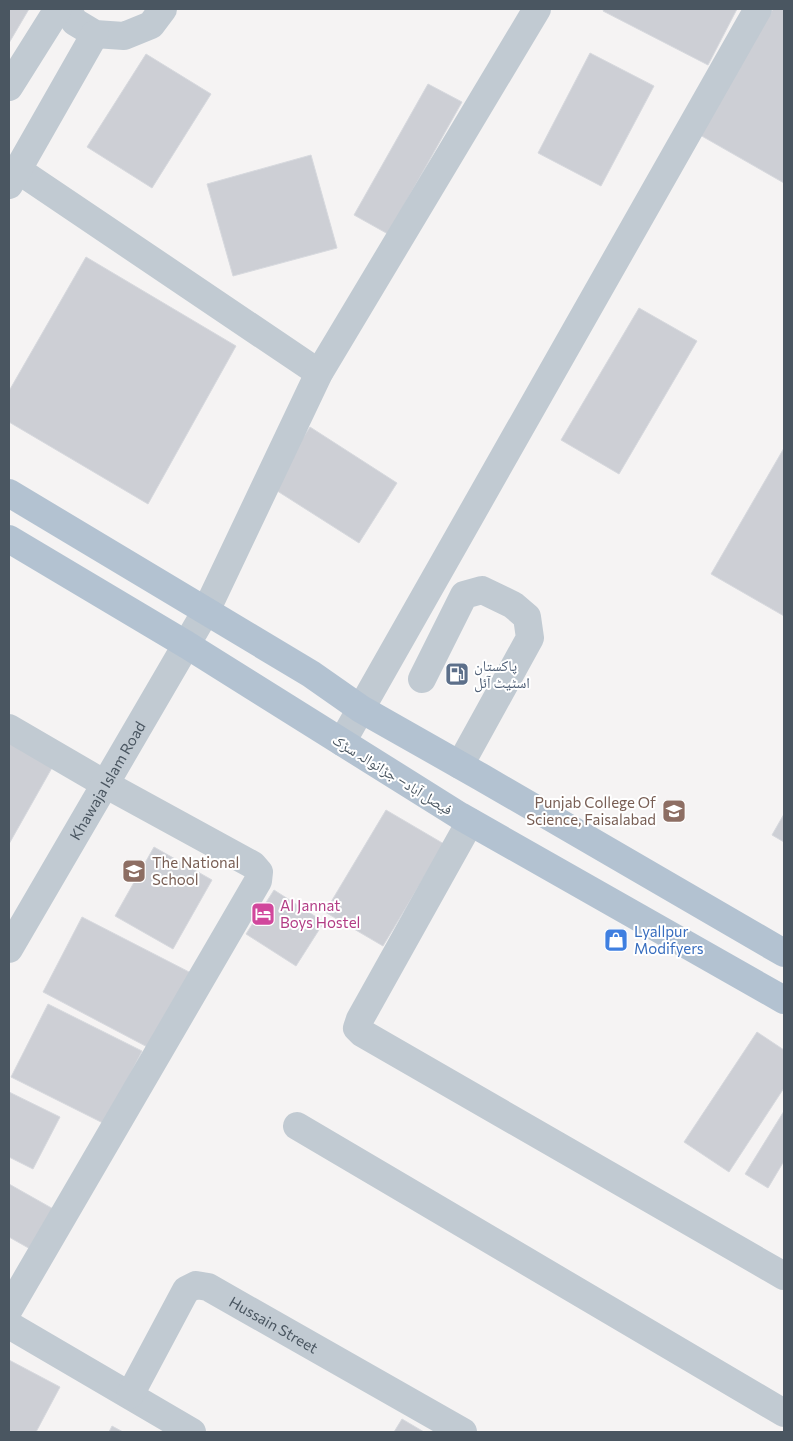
<svg xmlns="http://www.w3.org/2000/svg" width="793" height="1441" font-family="Commissioner,'Noto Naskh Arabic',sans-serif">
  <style>
    .building { fill: #cdcfd5; stroke: #d7d9de }
    .lines { fill: none; stroke-linecap: round; stroke-linejoin: round }
    .minor { stroke: #c1cad2; stroke-width: 28 }
    .major { stroke: #b3c2d1; stroke-width: 28 }
    .labels { text-anchor: middle; dominant-baseline: central; stroke-width: 4; stroke-linejoin: round; paint-order: stroke }
    .service-label { font-size: 15px; fill: #4e5e75; stroke: #fff; text-anchor: start }
    .street-label { font-size: 15px; fill: #4a5661; stroke: #fff }
    .education-label { font-size: 15px; fill: #785e54; stroke: #fff; text-anchor: end }
    .hotel-label { font-size: 15px; fill: #b23c85; stroke: #fff; text-anchor: start }
    .shop-label { font-size: 15px; fill: #366cbe; stroke: #fff; text-anchor: start }
  </style>
  <rect width="100%" height="100%" fill="#f5f3f3"/>
  <!-- building -->
  <path class="building" d="M9,9H29L9,43Z
    M604,9H737L708,65L603,11Z
    M773,9H784V183L700,135Z
    M590,53L654,86L601,186L538,153Z
    M146,54L211,94L152,188L87,147Z
    M428,84L462,102L388,234L354,215Z
    M311,155L337,248L233,276L207,184Z
    M86,257L236,346L148,504L9,422V391Z
    M639,308L697,341L619,474L561,440Z
    M310,427L397,483L359,543L271,487Z
    M784,448V616L711,574Z
    M9,743L53,766L9,844Z
    M386,810L444,844L383,946L325,912Z
    M784,814V842L772,835Z
    M154,847L212,880L173,949L115,916Z
    M274,890L324,922L296,966L246,934Z
    M82,917L193,974L153,1050L43,992Z
    M48,1004L142,1051L105,1124L11,1077Z
    M757,1032L784,1050V1088L729,1172L684,1142Z
    M9,1092L60,1117L33,1169L9,1157Z
    M784,1111V1161L768,1188L745,1174Z
    M9,1184L55,1210L32,1250L9,1237Z
    M9,1360L60,1387L36,1432H9Z
    M402,1419L424,1432H394Z
    M112,1426L123,1432H109Z"/>
  <g class="lines">
    <!-- minor -->
    <g class="minor">
      <path d="M66,9L75,22L95,34L124,36L151,25L163,9"/>
      <path d="M9,87L58,9"/>
      <path d="M18,170L319,373"/>
      <path d="M9,185L95,34"/>
      <path d="M422,679L464,595L482,590L513,605L527,617L530,638L460,765"/>
      <path d="M9,728L105,784L253,865L259,872L258,881L9,1309"/>
      <path d="M342,742L758,9"/>
      <path d="M470,822L360,1019L357,1028L362,1033L784,1276"/>
      <path id="s1" d="M9,949L206,611L319,373L537,9"/>
      <path d="M297,1126L784,1413"/>
      <path d="M9,1325L192,1432"/>
      <path id="s2" d="M130,1395L186,1290L196,1285L208,1287L463,1432"/>
    </g>
    <!-- major -->
    <path class="major" d="M9,493L311,674L361,709L481,777L784,953
      M9,539L187,645L460,816L784,1000"/>
  </g>
  <!-- icons -->
  <defs>
    <g id="fuel-square" transform="scale(1.25)"><rect x="-9" y="-9" width="18" height="18" rx="4" fill="#5c6f8a" stroke="#fff"/><path d="M-5.5-6h7V0h2V4h1.3V-2.5L3-4.5l.8-.8L6-3V5H2.5V1h-1V6h-7ZM-4.2-4.7v3.2H.2V-4.7Z" fill="#fff"/></g>
    <g id="school-square" transform="scale(1.25)"><rect x="-9" y="-9" width="18" height="18" rx="4" fill="#8d6e63" stroke="#fff"/><path d="M0-5L7-2L0 1L-7-2ZM-4 1L0 2.5L4 1V4Q0 6-4 4Z" fill="#fff"/></g>
    <g id="hotel-square" transform="scale(1.25)"><rect x="-9" y="-9" width="18" height="18" rx="4" fill="#d1479c" stroke="#fff"/><path d="M-6-4.5h1.5V1H6V5H4.5V3h-9V5H-6ZM-4 0a1.8 1.8 0 1 1 3.6 0ZM.5 0V-2.5h3Q6-2.5 6 0Z" fill="#fff"/></g>
    <g id="shop-square" transform="scale(1.25)"><rect x="-9" y="-9" width="18" height="18" rx="4" fill="#3f7fe0" stroke="#fff"/><path d="M-5-2.5h2.3a2.7 3.5 0 0 1 5.4 0H5L5.5 6h-11ZM-1.5-2.5h3a1.5 2.3 0 0 0-3 0Z" fill="#fff"/></g>
  </defs>
  <g fill-rule="evenodd">
    <use href="#fuel-square" x="457" y="674"/>
    <use href="#school-square" x="674" y="811"/>
    <use href="#school-square" x="134" y="871"/>
    <use href="#hotel-square" x="263" y="914"/>
    <use href="#shop-square" x="616" y="940"/>
  </g>
  <g class="labels">
    <!-- service labels -->
    <g class="service-label">
      <text x="474" y="665">پاکستان<tspan x="474" dy="17">اسٹیٹ آئل</tspan></text>
    </g>
    <!-- street labels -->
    <g class="street-label">
      <text transform="translate(393 774) rotate(32)">فیصل آباد– جڑانوالہ سڑک</text>
      <text stroke="none"><textPath href="#s1" startOffset="195">Khawaja Islam Road</textPath></text>
      <text stroke="none"><textPath href="#s2" startOffset="218">Hussain Street</textPath></text>
    </g>
    <!-- education labels -->
    <g class="education-label">
      <text x="656" y="802">Punjab College Of<tspan x="656" dy="17">Science, Faisalabad</tspan></text>
      <text x="152" y="862" text-anchor="start">The National<tspan x="152" dy="17">School</tspan></text>
    </g>
    <!-- hotel labels -->
    <g class="hotel-label">
      <text x="280" y="905">Al Jannat<tspan x="280" dy="17">Boys Hostel</tspan></text>
    </g>
    <!-- shop labels -->
    <g class="shop-label">
      <text x="634" y="931">Lyallpur<tspan x="634" dy="17">Modifyers</tspan></text>
    </g>
  </g>
  <!-- border -->
  <rect width="793" height="1441" fill="none" stroke="#4a5661" stroke-width="20"/>
</svg>
